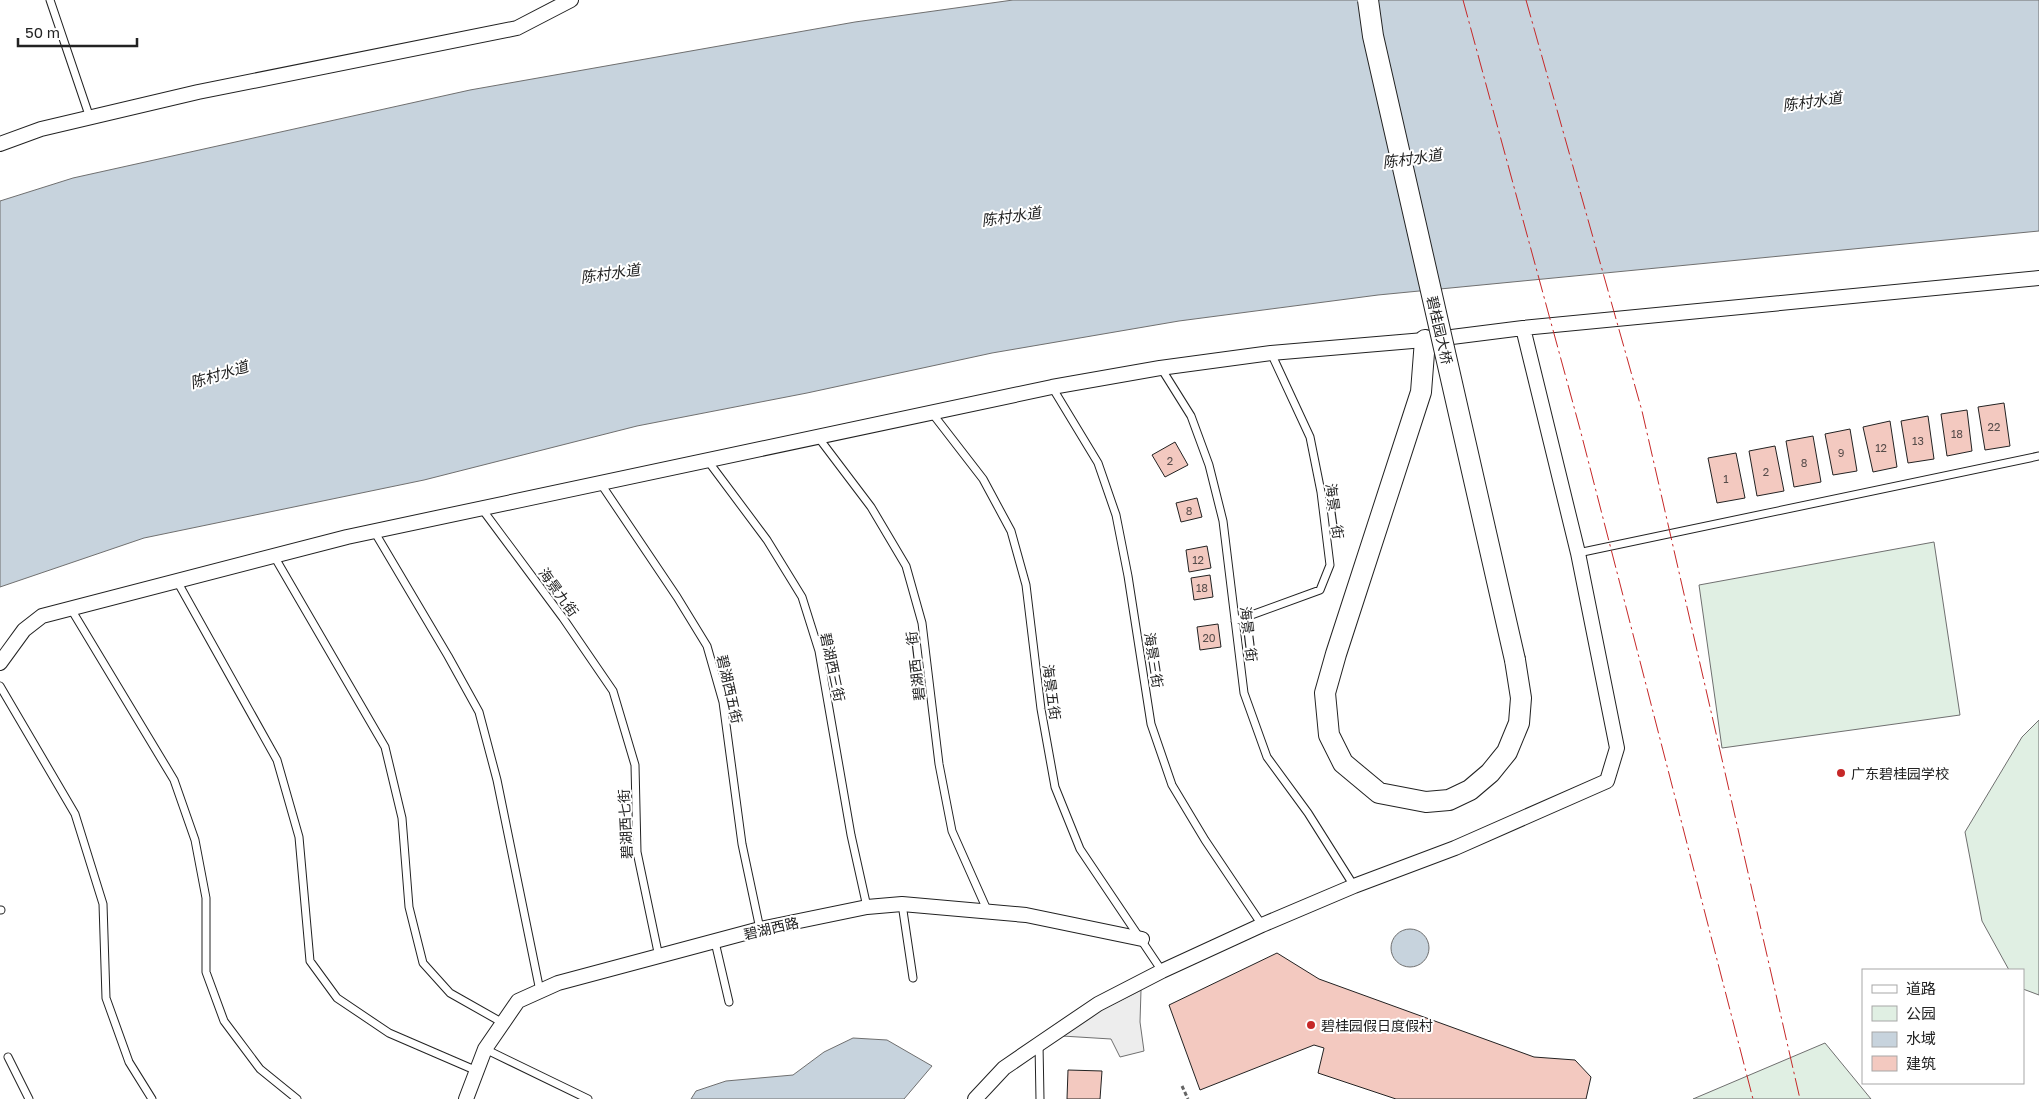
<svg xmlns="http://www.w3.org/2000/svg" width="2039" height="1099" font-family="'Golos Text','Noto Sans SC',sans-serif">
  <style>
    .green { fill: #e0efe3; stroke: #6f6f6f }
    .parking { fill: #ededed; stroke: #6f6f6f }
    .water { fill: #c7d3dd; stroke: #6f6f6f }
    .building { fill: #f3c9c0; stroke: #222 }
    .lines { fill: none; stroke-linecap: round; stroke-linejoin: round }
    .lane-casing { stroke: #222; stroke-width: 9 }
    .street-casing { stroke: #222; stroke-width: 16 }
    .secondary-casing { stroke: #222; stroke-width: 22 }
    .path { stroke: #646464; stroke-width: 3; stroke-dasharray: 4 2.5; stroke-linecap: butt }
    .lane { stroke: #fff; stroke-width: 7 }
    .street { stroke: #fff; stroke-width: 14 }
    .secondary { stroke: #fff; stroke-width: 20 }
    .secondary-bridge-casing { stroke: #222; stroke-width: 22; stroke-linecap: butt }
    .secondary-bridge { stroke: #fff; stroke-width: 20 }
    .power { stroke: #c62828; stroke-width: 1; stroke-dasharray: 18 4 2.5 4; stroke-linecap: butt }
    .poi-dot { fill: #c62828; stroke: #fff; stroke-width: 2 }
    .labels { text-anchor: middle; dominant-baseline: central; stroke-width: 4; stroke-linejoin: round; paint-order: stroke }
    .number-label { font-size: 11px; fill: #564c4a }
    .street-label { font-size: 14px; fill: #222; stroke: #fff }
    .poi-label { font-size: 14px; fill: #222; stroke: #fff; text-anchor: start }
    .water-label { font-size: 15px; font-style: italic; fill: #222; stroke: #fff }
  </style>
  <rect width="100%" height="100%" fill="#fff"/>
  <!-- green -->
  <path class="green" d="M1934,542L1960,715L1722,748L1699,585Z
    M2039,720V995L2023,989V970H2009L1982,921L1965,832L2022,737Z
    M1825,1043L1871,1099H1693Z"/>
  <!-- parking -->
  <path class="parking" d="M1141,990L1140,1022L1144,1051L1120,1057L1111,1039L1062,1036L1101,1010Z"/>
  <!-- water -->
  <path class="water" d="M1013,0H2039V231L1378,295L1179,321L992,353L807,393L637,426L424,480L144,538L0,587V201L73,178L470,90L855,22Z
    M1391 948a19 19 0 1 1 38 0a19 19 0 1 1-38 0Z
    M853,1038L887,1040L932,1066L904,1099H691L696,1091L726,1081L793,1075L824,1052Z"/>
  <!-- building -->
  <path class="building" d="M2004,403L2010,446L1985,450L1978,407Z
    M1967,410L1972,451L1947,456L1941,414Z
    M1928,416L1934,459L1908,463L1901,421Z
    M1890,421L1897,467L1873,472L1863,427Z
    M1850,429L1857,471L1833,475L1825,434Z
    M1813,436L1821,482L1794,487L1786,441Z
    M1175,442L1188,465L1165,477L1152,455Z
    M1775,446L1784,491L1757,496L1749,451Z
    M1736,453L1745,498L1717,503L1708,458Z
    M1197,498L1202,517L1181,522L1176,503Z
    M1207,546L1211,568L1189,572L1186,550Z
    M1210,575L1213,597L1194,600L1191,578Z
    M1218,624L1221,647L1200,650L1197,627Z
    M1277,953L1319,979L1534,1057L1575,1060L1591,1077L1586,1099H1396L1318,1073L1324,1048L1314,1045L1200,1090L1169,1005Z
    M1068,1070L1102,1071L1100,1099H1067Z"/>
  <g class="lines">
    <!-- lane casing -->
    <g class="lane-casing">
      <path id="lane" d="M50,0L90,118
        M1161,368L1191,416L1209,465L1223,521L1244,693L1267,757L1308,813L1354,886
        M1052,387L1098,463L1116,515L1128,576L1151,724L1172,785L1205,840L1262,925
        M932,413L983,479L1011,531L1026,585L1041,709L1055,787L1080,849L1162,971
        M818,437L871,507L906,566L922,623L939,764L952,831L988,912
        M708,461L767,540L802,597L819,651L851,835L867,907
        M601,484L677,597L707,646L723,702L742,844L760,929
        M482,509L563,618L613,691L635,765L637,852L659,957
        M374,531L448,656L479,712L497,780L540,991
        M1578,553L2039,456
        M274,556L385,747L402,818L409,907L423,963L450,993L503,1023
        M177,581L277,760L299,837L310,961L337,998L389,1033L477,1071
        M71,609L174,780L195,840L206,898V972L224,1021L260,1069L297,1099
        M1235,621L1320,590L1330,565L1321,492L1310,437L1271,353
        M0,686L75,814L103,904L106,998L129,1062L152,1099
        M902,904L913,978
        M0,910H1
        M715,942L729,1002
        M1039,1044L1040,1099
        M485,1049L588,1099
        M8,1057L29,1099"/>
    </g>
    <!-- street casing -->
    <g class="street-casing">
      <path id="street" d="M0,144L41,129L198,92L517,28L571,0
        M0,663L24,630L42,616L347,537L1052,387L1160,368L1271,353L1436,339L1523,328L2039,278
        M466,1099L485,1049L518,1001L558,983L760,929L867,907L902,904L1026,915L1142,939
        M975,1099L1004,1068L1039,1044L1098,1004L1162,971L1262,925L1354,886L1455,848L1607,781L1617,748L1578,553L1523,328"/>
    </g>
    <!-- secondary casing -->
    <g class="secondary-casing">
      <path id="secondary" d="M1425,340L1421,392L1336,654L1325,693L1329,735L1343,763L1379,793L1426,802L1449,800L1470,790L1490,773L1507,752L1519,723L1521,698L1515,660"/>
    </g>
    <!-- path -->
    <path class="path" d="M1182,1086L1188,1099"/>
    <!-- lane -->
    <use href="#lane" class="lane"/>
    <!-- street -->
    <use href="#street" class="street"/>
    <!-- secondary -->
    <use href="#secondary" class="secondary"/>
    <!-- secondary-bridge casing -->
    <g class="secondary-bridge-casing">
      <path id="secondary-bridge" d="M1368,0L1373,36L1515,660"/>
    </g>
    <!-- secondary-bridge -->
    <use href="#secondary-bridge" class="secondary-bridge"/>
    <!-- power -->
    <path class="power" d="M1463,0L1580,429L1753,1099
      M1526,0L1642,411L1800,1099"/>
  </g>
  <!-- markers -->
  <g class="poi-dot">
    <circle cx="1841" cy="773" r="5"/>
    <circle cx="1311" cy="1025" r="5"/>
  </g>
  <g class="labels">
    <!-- number labels -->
    <g class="number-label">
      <text x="1994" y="426">22</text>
      <text x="1957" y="433">18</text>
      <text x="1918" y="440">13</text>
      <text x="1881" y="447">12</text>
      <text x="1841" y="452">9</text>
      <text x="1170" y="460">2</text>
      <text x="1804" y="462">8</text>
      <text x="1766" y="471">2</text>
      <text x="1726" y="478">1</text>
      <text x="1189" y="510">8</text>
      <text x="1198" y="559">12</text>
      <text x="1202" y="587">18</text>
      <text x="1209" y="637">20</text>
    </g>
    <!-- street labels -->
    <g class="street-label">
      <text transform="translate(1440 330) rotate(77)">碧桂园大桥</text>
      <text transform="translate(1335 511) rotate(82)">海景一街</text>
      <text transform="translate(559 592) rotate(54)">海景九街</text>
      <text transform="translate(1249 634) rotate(83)">海景二街</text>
      <text transform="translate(1154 660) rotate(81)">海景三街</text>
      <text transform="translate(915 666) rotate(-97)">碧湖西一街</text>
      <text transform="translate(833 667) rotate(78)">碧湖西三街</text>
      <text transform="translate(730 689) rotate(77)">碧湖西五街</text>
      <text transform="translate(1052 692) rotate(82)">海景五街</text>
      <text transform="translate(625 824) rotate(-93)">碧湖西七街</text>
      <text transform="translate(771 928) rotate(-13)">碧湖西路</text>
    </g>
    <!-- poi labels -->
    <g class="poi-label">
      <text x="1851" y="773">广东碧桂园学校</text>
      <text x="1321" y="1025">碧桂园假日度假村</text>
    </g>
    <!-- water labels -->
    <g class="water-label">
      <text transform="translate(1812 101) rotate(-8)">陈村水道</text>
      <text transform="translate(1412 158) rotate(-8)">陈村水道</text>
      <text transform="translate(1011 216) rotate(-8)">陈村水道</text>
      <text transform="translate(610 273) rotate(-8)">陈村水道</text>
      <text transform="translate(219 374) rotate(-17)">陈村水道</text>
    </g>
  </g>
  <!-- legend -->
  <rect x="1862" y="969" width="162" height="115" fill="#ffffff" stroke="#a7a7a7"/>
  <rect x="1872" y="985" width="25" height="8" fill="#ffffff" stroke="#a7a7a7"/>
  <text x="1906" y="994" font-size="15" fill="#222222">道路</text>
  <rect x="1872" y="1006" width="25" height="15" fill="#e0efe3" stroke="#a7a7a7"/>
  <text x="1906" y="1019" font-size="15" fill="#222222">公园</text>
  <rect x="1872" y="1032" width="25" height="15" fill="#c7d3dd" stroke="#a7a7a7"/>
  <text x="1906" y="1044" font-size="15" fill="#222222">水域</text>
  <rect x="1872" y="1056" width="25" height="15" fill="#f3c9c0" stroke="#a7a7a7"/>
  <text x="1906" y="1069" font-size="15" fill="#222222">建筑</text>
  <!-- scale -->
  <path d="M18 38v8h119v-8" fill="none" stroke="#222222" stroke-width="2.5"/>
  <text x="25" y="38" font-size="15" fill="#222222" stroke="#ffffff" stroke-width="4" paint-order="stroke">50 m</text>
</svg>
